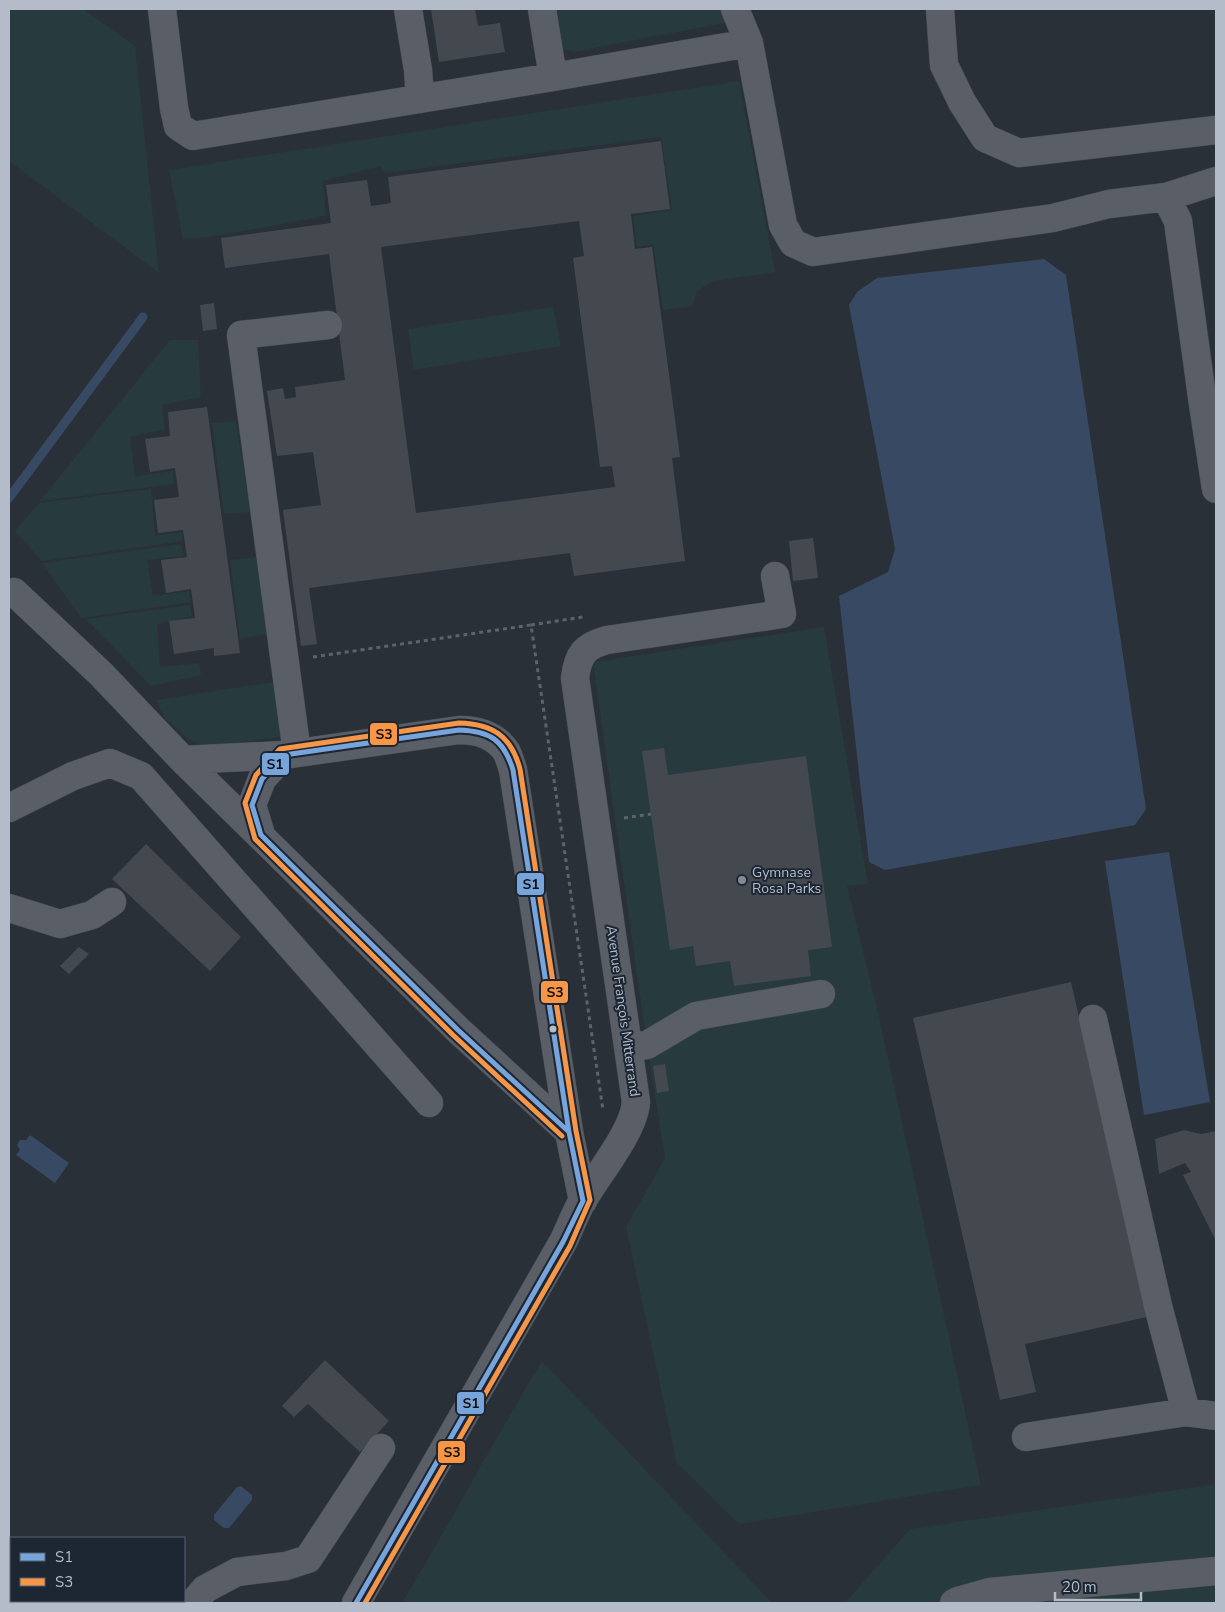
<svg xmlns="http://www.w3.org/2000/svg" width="1225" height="1612" font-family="'Nunito Sans',sans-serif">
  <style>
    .green { fill: #273a3e }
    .water { fill: #384963 }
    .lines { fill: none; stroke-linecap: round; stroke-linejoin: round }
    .stream { stroke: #384963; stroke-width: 9 }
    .building { fill: #444950; fill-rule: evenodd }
    .minor-casing { stroke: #484c53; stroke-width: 29 }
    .path { stroke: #5d636a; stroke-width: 3; stroke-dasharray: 4 4; stroke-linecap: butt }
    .minor { stroke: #5a5e66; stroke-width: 28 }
    .bus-1-casing { stroke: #1d2633; stroke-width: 9 }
    .bus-2-casing { stroke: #1d2633; stroke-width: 9 }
    .bus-1 { stroke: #77a4da; stroke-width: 5 }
    .bus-2 { stroke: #f79646; stroke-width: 5 }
    .poi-dot { fill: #848b96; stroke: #1d2633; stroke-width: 2 }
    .bus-dot { fill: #b4bcc9; stroke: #1d2633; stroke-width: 2 }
    .labels { text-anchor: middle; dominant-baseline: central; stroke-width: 4; stroke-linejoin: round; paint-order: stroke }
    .poi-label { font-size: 14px; fill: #b4bcc9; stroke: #1d2633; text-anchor: start }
    .street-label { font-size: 14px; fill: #b4bcc9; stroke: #1d2633 }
    .line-badge { stroke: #1d2633; stroke-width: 2 }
    .pale-badge-label { font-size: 14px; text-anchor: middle; font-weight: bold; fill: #111 }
  </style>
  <rect width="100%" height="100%" fill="#2a3038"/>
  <!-- green -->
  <path class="green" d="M9,9H83L135,46L159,273L9,161Z
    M557,9H723L729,22L574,52L563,49Z
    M739,81L775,272L713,281L697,291L692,306L663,310L653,244L637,247L633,216L672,210L661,137L385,173L381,166L323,181L326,216L210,237L183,239L169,170Z
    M553,307L561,346L414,370L408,329Z
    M170,340H198L201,397L162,405L165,429L130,437L135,476L173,471L174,484L40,501Z
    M236,421L250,512L224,514L212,423Z
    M151,489L155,536L182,532L183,541L42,561L15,531L39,503Z
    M181,544L184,556L147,560L153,596L189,591L191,602L81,618L42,563Z
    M256,557L268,634L240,639L230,560Z
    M190,605L192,616L157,624L160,667L199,663L201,675L151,686L86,619Z
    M824,627L868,884L847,886L879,1017L981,1485L739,1524L677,1463L626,1227L665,1158L647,1045L593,662Z
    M274,682L280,737L206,747L188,739L164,717L156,700Z
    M542,1361L772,1603H402C450,1523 494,1440 542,1361Z
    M1216,1484V1603H845L910,1529Z"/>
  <!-- water -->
  <path class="water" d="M1044,259L1066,275L1146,809L1135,825L885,870L869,862L839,596L888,572L895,549L849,305L857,292L877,278Z
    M1169,852L1210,1102L1144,1115L1105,861Z
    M30,1135L69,1163L55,1183L16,1155L20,1150L17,1145L20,1140H26Z
    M241,1486L252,1495V1500L229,1528H224L214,1520V1515L237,1487Z"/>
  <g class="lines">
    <!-- stream -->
    <path class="stream" d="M9,498L143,317"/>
  </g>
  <!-- building -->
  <path class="building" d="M431,9H475L478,26L500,23L505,52L439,62Z
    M661,141L670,209L631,214L635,249L652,247L680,457L672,458L685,561L574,576L570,553L309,588L317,644L301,646L283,510L321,505L313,452L277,456L267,391L283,388L285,399L296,397L295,387L345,380L329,254L225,268L221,238L331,223L326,185L367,180L371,206L391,203L388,177ZM579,221L584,256L573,258L600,467L612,466L615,487L416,513L381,247Z
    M214,303L217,329L203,331L200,305Z
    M207,407L240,653L214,656V648L174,654L169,621L195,618L191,589L166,593L161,560L187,557L183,530L158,533L154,500L179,497L175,468L150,472L145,439L170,436L168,412Z
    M813,538L818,578L793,581L789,541Z
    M664,748L668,775L806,756L832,947L808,950L811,976L734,986L730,961L696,966L693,946L670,950L642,751Z
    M146,844L241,937L210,971L112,879Z
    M79,947L89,954L69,974L60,966Z
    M1071,982L1147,1317L1025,1344L1036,1392L1000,1400L913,1018Z
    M665,1064L669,1091L657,1093L653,1066Z
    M1184,1130L1201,1134L1216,1131V1241L1183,1175L1191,1172L1185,1163L1159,1174L1155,1139Z
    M325,1360L389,1421L360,1452L308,1404L294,1417L282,1406Z"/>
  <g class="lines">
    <!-- minor casing -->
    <g class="minor-casing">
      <path id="minor" d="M162,9L174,108L178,126L193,136L553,77L749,43L783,225L793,243L813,252L1053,218L1109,204L1166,197L1216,181
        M408,9L418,70L420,99
        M542,9L553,77
        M735,9L749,43
        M940,9L944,65L962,102L985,138L1019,153L1216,130
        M1166,197L1178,221L1203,404L1216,489
        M14,592L101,674L183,760L458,1030L569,1132
        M297,753L241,335L328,325
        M183,760L284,755
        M9,808L73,776L110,763L141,776L429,1103
        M261,835L252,805L262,779L284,755L459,730C477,730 495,735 506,751C509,756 511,764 513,770L569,1132L583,1201
        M9,908L60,924L92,915L112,902
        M1093,1019L1158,1306L1186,1412
        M628,1047L647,1045L696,1016L821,994
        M1026,1437L1186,1412L1216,1416
        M193,1603L205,1589L237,1572L286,1566L308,1559L381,1448
        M356,1603L563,1242C570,1228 575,1213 583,1200C598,1174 634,1131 636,1102L575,678C578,655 584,646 607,640L782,614L775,576
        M954,1603L958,1601L990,1592L1216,1571"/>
    </g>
    <!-- path -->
    <path class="path" d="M531,625L583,617
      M313,657L531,625L603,1110
      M624,818L651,814"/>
    <!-- minor -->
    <use href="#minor" class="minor"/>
    <!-- bus-1 casing -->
    <g class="bus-1-casing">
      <path id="bus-1" d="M459,730C490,731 504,740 513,770L569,1132L458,1030L261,835L252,805L262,779L284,755Z
        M569,1132L583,1201
        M356,1603L563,1242L583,1201"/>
    </g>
    <!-- bus-2 casing -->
    <g class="bus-2-casing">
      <path id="bus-2" d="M365,1603L570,1246L590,1200L576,1131L520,769C511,736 493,724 459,723L280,749L256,775L245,803L255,839L453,1035L562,1136"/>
    </g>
    <!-- bus-1 -->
    <use href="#bus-1" class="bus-1"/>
    <!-- bus-2 -->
    <use href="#bus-2" class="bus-2"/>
  </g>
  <!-- markers -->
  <circle class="poi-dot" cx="742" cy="880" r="5"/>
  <circle class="bus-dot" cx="553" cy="1029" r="4.5"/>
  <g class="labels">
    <!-- poi labels -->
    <g class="poi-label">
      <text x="752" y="872">Gymnase<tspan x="752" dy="16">Rosa Parks</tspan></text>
    </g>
    <!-- street labels -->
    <g class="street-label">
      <text transform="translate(623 1011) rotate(82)">Avenue François Mitterrand</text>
    </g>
  </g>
  <g class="line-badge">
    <rect x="369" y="722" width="29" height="24" rx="5" fill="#f79646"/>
    <rect x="261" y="752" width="29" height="24" rx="5" fill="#77a4da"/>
    <rect x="516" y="872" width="29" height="24" rx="5" fill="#77a4da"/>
    <rect x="540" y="980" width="29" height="24" rx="5" fill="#f79646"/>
    <rect x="456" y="1391" width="29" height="24" rx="5" fill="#77a4da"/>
    <rect x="437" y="1440" width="29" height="24" rx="5" fill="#f79646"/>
  </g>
  <g class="pale-badge-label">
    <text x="384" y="739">S3</text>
    <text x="275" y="769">S1</text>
    <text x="531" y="889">S1</text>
    <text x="555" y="997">S3</text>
    <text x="471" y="1408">S1</text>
    <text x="452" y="1457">S3</text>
  </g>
  <!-- border -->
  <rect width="1225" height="1612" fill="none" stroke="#b4bcc9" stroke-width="20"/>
  <!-- legend -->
  <rect x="10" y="1537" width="175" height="65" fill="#1d2633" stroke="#59626f"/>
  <rect x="20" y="1553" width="25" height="8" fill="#77a4da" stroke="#59626f"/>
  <text x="55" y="1562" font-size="15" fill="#b4bcc9">S1</text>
  <rect x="20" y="1578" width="25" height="8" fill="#f79646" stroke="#59626f"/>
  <text x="55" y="1587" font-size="15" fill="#b4bcc9">S3</text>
  <!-- scale -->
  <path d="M1055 1592v8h86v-8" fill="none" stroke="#b4bcc9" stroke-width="2.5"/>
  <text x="1062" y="1592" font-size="15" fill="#b4bcc9" stroke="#1d2633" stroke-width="4" paint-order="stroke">20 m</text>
</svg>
